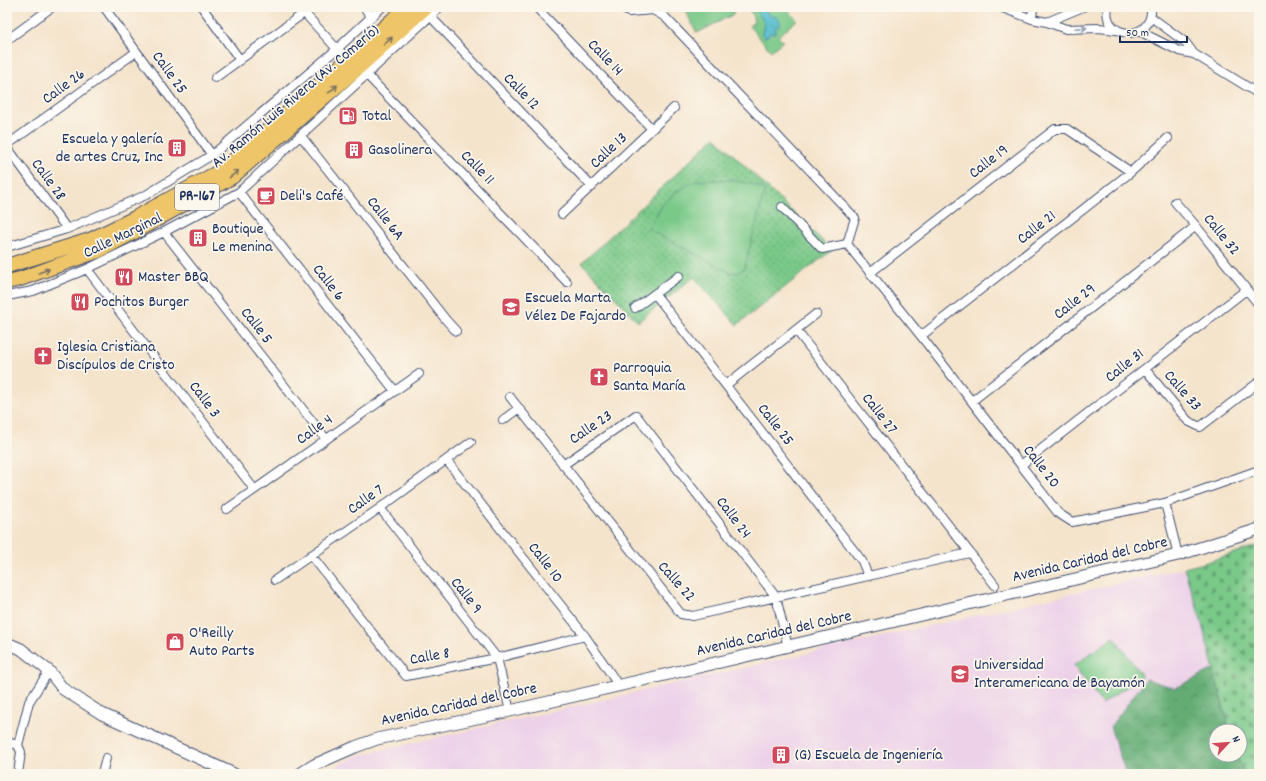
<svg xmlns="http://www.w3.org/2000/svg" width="1266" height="781" font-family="Dekko,sans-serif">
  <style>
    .built { fill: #edd1e9 }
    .grass { fill: url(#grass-dots); stroke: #4a7c74 }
    .forest { fill: url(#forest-crowns); stroke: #3f6e6a }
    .cemetery { fill: url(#cemetery-stones); stroke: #4a7c74 }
    .garden { fill: #7ac989; stroke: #4a7c74 }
    .water { fill: url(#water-ripples); stroke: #377696 }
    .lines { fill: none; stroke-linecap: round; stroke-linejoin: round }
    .minor-casing { stroke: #3c4a6e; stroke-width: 10 }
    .tertiary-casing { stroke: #3c4a6e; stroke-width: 13 }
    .trunk-casing { stroke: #3c4a6e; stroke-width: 16 }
    .minor { stroke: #fff; stroke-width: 8 }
    .tertiary { stroke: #fff; stroke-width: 11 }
    .trunk { stroke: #eec569; stroke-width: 14 }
    .oneway { stroke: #8d97ae }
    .oneway2 { stroke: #7a7263 }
    .labels { text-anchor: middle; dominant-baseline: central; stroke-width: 3.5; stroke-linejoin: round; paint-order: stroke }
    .shield { fill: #fbf7ec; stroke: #5e6b89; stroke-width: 1 }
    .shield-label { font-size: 15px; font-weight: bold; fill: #1b2f5e }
    .street-label { font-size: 16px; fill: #1b2f5e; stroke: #fbf7ec }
    .poi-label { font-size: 16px; fill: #1b2f5e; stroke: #fbf7ec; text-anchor: start }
  </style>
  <defs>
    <pattern id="grass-dots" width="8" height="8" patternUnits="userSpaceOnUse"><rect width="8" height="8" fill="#7ac989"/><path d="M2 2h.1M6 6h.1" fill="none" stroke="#63a473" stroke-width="1.8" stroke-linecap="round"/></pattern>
    <pattern id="forest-crowns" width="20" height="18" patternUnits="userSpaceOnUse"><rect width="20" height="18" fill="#63ad75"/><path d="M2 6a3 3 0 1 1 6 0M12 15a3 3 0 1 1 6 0" fill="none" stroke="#518d63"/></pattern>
    <pattern id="cemetery-stones" width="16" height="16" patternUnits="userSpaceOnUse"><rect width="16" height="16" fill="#7ac989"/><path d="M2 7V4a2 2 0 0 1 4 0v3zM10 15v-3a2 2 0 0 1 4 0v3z" fill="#63a473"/></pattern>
    <pattern id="water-ripples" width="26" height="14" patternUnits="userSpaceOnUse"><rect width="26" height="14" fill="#53bece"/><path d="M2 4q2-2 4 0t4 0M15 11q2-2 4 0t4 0" fill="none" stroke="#449baa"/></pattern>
  </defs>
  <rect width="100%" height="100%" fill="#fbf7ec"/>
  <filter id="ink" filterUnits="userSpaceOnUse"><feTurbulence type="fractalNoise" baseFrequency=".025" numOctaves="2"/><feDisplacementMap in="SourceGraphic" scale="8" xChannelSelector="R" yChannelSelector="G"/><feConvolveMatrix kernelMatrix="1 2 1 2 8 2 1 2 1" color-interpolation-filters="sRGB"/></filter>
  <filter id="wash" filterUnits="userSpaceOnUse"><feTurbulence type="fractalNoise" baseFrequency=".012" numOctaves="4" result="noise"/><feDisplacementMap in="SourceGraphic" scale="16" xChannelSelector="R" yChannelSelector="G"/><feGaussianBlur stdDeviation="0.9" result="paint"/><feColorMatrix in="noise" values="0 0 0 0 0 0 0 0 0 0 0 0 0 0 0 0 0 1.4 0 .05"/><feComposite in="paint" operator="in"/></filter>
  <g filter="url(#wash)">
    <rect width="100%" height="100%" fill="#f5e4cc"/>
    <!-- built -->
    <path class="built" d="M1184,568L1200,617L1214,669L1175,688L1110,727L1126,774H321L356,756Z"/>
    <!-- grass -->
    <path class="grass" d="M715,137L832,250L737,325L694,277L638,322L582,263Z"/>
    <!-- forest -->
    <path class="forest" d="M1214,669L1230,731H1216V755H1237L1244,774H1126L1110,727L1146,679L1175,688Z"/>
    <!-- cemetery -->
    <path class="cemetery" d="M1259,545V774H1244L1237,755H1240V731H1230L1200,617L1184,568L1204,563Z"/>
    <!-- garden -->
    <path class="garden" d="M695,7H730L734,14L697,33L686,12Z
      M750,7H785L797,20L778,36L783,41L771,51L749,26L754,22L752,13L749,11Z
      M715,180C735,180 746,181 765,190L744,269L737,273L730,272L648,229L663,204L676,192L695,181Z
      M1114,637L1142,676L1102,704L1074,665Z"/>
    <!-- water -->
    <path class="water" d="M761,8H765L769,15L777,17L780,21V25L775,29L776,32L772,34L770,31V34L768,36L764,37L762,34C762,31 764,27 764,23C763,18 758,16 757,11Z"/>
  </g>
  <g filter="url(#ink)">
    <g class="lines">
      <!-- minor casing -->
      <g class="minor-casing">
        <path id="minor" d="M104,7L212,155
          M202,7L240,60
          M299,7L337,49L351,61
          M364,7L371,17
          M536,7L652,129
          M619,7L629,12L653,10L665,17L855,218L847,244L921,336L1058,513L1072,522L1165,503L1259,470
          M1000,7L1032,19L1047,22L1066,29L1099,28L1116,30
          M1108,7C1101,39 1154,44 1151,7
          M430,16L592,187
          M1151,17L1185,42L1194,54L1259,94
          M1032,19L1033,7
          M1047,22L1083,7
          M1139,31L1179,51L1194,54
          M7,40L52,7
          M363,71L567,282
          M215,78L304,13
          M301,136L446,320L456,331
          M7,145L136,52
          M7,147L67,229
          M239,192L395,391
          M1175,202L1196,226L1259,305
          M782,207L822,249L847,244
          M562,214L674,108
          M164,232L326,439
          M7,247L67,229L146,195L212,155L337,49L382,7
          M87,269L254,489
          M870,273L1055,129H1067L1131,172
          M655,294L862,561L868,576
          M7,296L33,291L87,269L164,232L239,192L440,7
          M635,308L679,276
          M796,330L995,585
          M921,336L1131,172L1168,138
          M1145,369L1188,421L1200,427L1259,382
          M726,385L816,314
          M510,397L681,614L693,616L969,553
          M972,401L1196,226
          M503,420L519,408
          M447,461L585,636L619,686
          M563,465L636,415L776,597L788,647
          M1021,465L1246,290
          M1165,503L1178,555
          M380,508L497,658L510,711
          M227,509L419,374
          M311,555L406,676L497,658L585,636
          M275,580L380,508L471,442
          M7,742L18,745
          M18,774L21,752L18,745L29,702L49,671
          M102,774L106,758"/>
      </g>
      <!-- tertiary casing -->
      <g class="tertiary-casing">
        <path id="tertiary" d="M7,643L21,649L49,671L63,689L102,714L234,774
          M300,774L314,765L355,747L377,739L510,711L1178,555L1259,529"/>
      </g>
      <!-- trunk casing -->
      <g class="trunk-casing">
        <path id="trunk" d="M7,266L90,240L135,218L224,169L349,59L407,7
          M7,282L20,279L98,251L138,230L232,177L359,67L426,7"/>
      </g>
      <!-- minor -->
      <use href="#minor" class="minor"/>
      <!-- tertiary -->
      <use href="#tertiary" class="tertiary"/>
      <!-- trunk -->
      <use href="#trunk" class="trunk"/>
    </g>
    <!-- one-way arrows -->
    <defs><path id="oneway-shaft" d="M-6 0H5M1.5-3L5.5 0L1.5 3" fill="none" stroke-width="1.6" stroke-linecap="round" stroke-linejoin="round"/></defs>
    <use class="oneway" href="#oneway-shaft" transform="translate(1081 28) rotate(-2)"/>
    <g class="oneway2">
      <use href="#oneway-shaft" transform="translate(388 41) rotate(-42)"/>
      <use href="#oneway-shaft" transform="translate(333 89) rotate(-41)"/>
      <use href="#oneway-shaft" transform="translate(234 174) rotate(-39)"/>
      <use href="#oneway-shaft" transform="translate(44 271) rotate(-20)"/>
    </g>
  </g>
  <!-- icons -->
  <defs>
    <g id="fuel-square" transform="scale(1)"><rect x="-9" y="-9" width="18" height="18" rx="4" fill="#d1495b" stroke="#fbf7ec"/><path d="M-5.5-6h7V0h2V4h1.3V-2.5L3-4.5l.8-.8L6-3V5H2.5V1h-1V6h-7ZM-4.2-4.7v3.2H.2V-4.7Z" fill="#fff"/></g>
    <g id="building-square" transform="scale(1)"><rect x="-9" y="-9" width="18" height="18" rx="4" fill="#d1495b" stroke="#fbf7ec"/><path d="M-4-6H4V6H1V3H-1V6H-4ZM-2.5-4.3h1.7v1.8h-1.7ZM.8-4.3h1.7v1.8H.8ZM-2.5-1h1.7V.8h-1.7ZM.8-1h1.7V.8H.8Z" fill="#fff"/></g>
    <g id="cafe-square" transform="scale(1)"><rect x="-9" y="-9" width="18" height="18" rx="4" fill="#d1495b" stroke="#fbf7ec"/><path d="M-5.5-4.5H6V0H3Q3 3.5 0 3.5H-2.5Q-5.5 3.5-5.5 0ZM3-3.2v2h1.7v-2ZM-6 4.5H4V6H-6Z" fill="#fff"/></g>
    <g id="restaurant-square" transform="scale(1)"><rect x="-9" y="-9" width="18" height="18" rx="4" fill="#d1495b" stroke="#fbf7ec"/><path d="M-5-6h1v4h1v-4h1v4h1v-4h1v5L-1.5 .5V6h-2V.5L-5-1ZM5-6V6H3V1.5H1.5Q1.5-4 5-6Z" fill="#fff"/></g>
    <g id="school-square" transform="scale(1)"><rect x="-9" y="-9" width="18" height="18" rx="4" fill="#d1495b" stroke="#fbf7ec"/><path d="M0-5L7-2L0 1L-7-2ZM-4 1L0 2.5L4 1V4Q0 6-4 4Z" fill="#fff"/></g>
    <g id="church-square" transform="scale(1)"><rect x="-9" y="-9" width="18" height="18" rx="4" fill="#d1495b" stroke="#fbf7ec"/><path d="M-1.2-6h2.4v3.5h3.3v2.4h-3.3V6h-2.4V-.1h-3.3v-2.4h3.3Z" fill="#fff"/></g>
    <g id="shop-square" transform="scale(1)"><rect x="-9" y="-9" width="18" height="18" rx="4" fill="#d1495b" stroke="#fbf7ec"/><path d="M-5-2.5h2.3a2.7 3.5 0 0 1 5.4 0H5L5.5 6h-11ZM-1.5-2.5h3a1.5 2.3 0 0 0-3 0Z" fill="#fff"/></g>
    <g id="university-square" transform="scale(1)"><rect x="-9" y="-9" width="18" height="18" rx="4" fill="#d1495b" stroke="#fbf7ec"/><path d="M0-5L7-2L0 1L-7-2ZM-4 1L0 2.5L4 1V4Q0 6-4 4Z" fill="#fff"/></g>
  </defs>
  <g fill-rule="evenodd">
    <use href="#fuel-square" x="348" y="116"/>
    <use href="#building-square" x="177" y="148"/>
    <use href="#building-square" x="354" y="150"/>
    <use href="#cafe-square" x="266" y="196"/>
    <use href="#building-square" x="198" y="238"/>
    <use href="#restaurant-square" x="124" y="277"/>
    <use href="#restaurant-square" x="80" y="302"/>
    <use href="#school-square" x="511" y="307"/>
    <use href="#church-square" x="43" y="356"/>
    <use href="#church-square" x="599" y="377"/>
    <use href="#shop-square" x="175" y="642"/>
    <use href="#university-square" x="960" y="674"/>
    <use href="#building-square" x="781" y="755"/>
  </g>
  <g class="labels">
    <!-- shield labels -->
    <rect class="shield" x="175" y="184" width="44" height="26" rx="3"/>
    <g class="shield-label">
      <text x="197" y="197">PR-167</text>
    </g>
    <!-- street labels -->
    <g class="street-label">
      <text transform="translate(605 58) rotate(46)">Calle 14</text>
      <text transform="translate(169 73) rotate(54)">Calle 25</text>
      <text transform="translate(64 87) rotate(-36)">Calle 26</text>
      <text transform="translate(521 92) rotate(46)">Calle 12</text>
      <text transform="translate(296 97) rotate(-40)">Av. Ramón Luis Rivera (Av. Comerío)</text>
      <text transform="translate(609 151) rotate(-43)">Calle 13</text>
      <text transform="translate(989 162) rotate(-38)">Calle 19</text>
      <text transform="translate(477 168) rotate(46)">Calle 11</text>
      <text transform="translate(48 180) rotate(54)">Calle 28</text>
      <text transform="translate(385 219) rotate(52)">Calle 6A</text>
      <text transform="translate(1037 228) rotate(-38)">Calle 21</text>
      <text transform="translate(1221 235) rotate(51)">Calle 32</text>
      <text transform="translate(123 236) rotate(-26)">Calle Marginal</text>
      <text transform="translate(328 283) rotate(52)">Calle 6</text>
      <text transform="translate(1075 302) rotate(-38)">Calle 29</text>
      <text transform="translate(256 326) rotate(52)">Calle 5</text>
      <text transform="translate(1125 366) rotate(-38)">Calle 31</text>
      <text transform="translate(1182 391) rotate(49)">Calle 33</text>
      <text transform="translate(204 400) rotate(53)">Calle 3</text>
      <text transform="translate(879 414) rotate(52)">Calle 27</text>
      <text transform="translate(775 425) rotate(52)">Calle 25</text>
      <text transform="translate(591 428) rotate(-34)">Calle 23</text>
      <text transform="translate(315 430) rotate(-35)">Calle 4</text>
      <text transform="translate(1041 467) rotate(52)">Calle 20</text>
      <text transform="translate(366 500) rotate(-35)">Calle 7</text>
      <text transform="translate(733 518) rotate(53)">Calle 24</text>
      <text transform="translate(1090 560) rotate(-13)">Avenida Caridad del Cobre</text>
      <text transform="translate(545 563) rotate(52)">Calle 10</text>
      <text transform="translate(676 582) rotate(48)">Calle 22</text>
      <text transform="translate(466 596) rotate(52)">Calle 9</text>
      <text transform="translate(774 634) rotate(-13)">Avenida Caridad del Cobre</text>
      <text transform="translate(430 657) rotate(-10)">Calle 8</text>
      <text transform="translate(459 705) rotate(-12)">Avenida Caridad del Cobre</text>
    </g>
    <!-- poi labels -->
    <g class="poi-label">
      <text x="362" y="116">Total</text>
      <text x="163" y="139" text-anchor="end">Escuela y galería<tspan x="163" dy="18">de artes Cruz, Inc</tspan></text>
      <text x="368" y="150">Gasolinera</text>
      <text x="280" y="196">Deli's Café</text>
      <text x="212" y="229">Boutique<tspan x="212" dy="18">Le menina</tspan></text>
      <text x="138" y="277">Master BBQ</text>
      <text x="525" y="298">Escuela Marta<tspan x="525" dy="18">Vélez De Fajardo</tspan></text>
      <text x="94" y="302">Pochitos Burger</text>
      <text x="57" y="347">Iglesia Cristiana<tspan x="57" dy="18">Discípulos de Cristo</tspan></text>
      <text x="613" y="368">Parroquia<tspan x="613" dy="18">Santa María</tspan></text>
      <text x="189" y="633">O'Reilly<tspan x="189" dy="18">Auto Parts</tspan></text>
      <text x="974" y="665">Universidad<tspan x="974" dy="18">Interamericana de Bayamón</tspan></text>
      <text x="795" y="755">(G) Escuela de Ingeniería</text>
    </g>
  </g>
  <!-- margin -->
  <rect width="1266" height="781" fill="none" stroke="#fbf7ec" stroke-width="24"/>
  <!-- north arrow -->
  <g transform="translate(1228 743) rotate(64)"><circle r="19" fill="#fbf7ec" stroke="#a1a7b3"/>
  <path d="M0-3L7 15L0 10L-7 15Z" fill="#d1495b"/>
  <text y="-6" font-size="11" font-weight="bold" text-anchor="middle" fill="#1b2f5e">N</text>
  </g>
  <!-- scale -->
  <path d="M1120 36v6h67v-6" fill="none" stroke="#1b2f5e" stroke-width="2"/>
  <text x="1126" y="36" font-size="12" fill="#1b2f5e" stroke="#fbf7ec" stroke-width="3" paint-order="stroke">50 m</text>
</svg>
